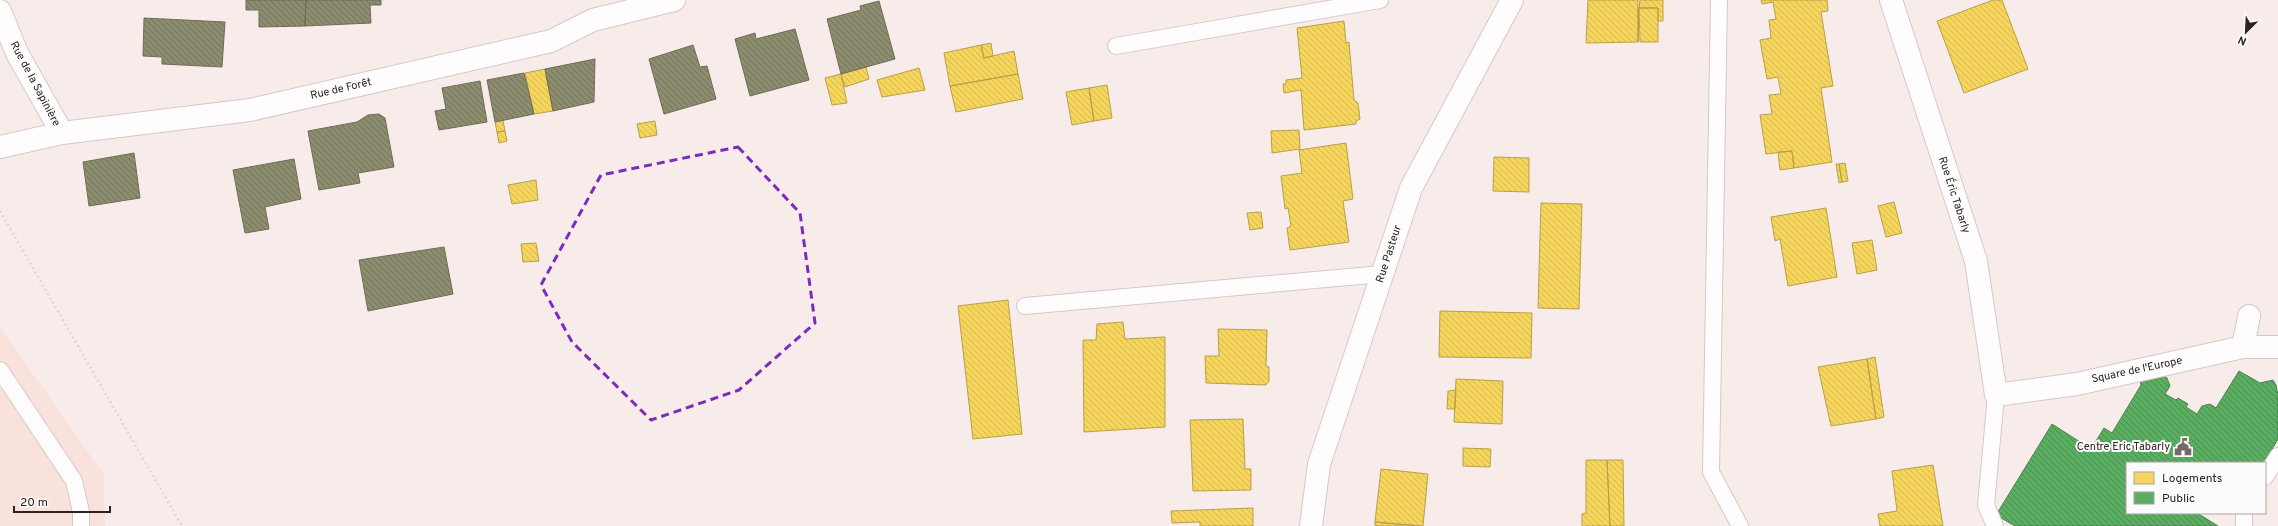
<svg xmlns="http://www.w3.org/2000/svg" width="2278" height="526" font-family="Overpass,sans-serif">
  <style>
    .built { fill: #f9e1dc }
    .homes { fill: url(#homes-back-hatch); stroke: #ba9f49 }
    .public { fill: url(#public-back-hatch); stroke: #4d844d }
    .industry { fill: url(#industry-back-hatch); stroke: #706c56 }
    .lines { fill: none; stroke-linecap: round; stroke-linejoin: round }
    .service-casing { stroke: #d5c9c7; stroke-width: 18 }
    .minor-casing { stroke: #d5c9c7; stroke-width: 24 }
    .secondary-casing { stroke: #d5c9c7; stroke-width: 24 }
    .path { stroke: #dcd8d7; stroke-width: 2.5; stroke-dasharray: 2 3; stroke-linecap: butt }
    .service { stroke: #fefcfc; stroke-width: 16 }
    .minor { stroke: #fefcfc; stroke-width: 22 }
    .secondary { stroke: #fefcfc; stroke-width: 22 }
    .marked { fill: none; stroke: #7b2cbf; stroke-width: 3; stroke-dasharray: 8 5; stroke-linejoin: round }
    .labels { text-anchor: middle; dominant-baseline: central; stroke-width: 4; stroke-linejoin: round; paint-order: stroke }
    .street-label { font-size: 11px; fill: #2e221e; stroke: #fbfbfb }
    .poi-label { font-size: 11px; fill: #2e221e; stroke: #fbfbfb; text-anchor: end }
  </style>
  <defs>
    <pattern id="homes-back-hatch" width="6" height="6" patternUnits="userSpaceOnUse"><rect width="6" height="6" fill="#f6d55c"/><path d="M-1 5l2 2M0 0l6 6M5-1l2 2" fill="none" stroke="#d3b750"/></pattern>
    <pattern id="public-back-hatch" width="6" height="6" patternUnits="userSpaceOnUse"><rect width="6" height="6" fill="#5aae61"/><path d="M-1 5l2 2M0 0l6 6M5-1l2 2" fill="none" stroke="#4b8d4f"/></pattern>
    <pattern id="industry-back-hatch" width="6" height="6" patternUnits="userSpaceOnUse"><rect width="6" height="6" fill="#8c8c6e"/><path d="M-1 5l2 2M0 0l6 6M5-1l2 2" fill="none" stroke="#73725a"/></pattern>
  </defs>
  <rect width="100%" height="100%" fill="#f8ecea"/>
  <!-- built -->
  <path class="built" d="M0,327L104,475L105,526H0Z"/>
  <!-- homes -->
  <path class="homes" d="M1588,0H1638V42L1586,43Z
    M1640,0H1663V21H1658V8H1639Z
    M1761,0H1827L1828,11L1821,12L1833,86L1821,88L1832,162L1794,168L1792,151L1766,154L1760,115L1772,114L1769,95L1781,94L1778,77L1767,79L1760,40L1771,38L1769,20L1776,19L1773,2L1762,4Z
    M1993,0H2002L2028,69L1964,93L1937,21Z
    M1638,7L1639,8L1638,42Z
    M1639,8H1658V42H1640Z
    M1344,21L1346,43L1349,42L1354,100L1358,103L1360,119L1356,121V124L1304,130L1301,90L1284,93L1283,84H1286V80L1302,78L1297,28Z
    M991,43L993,56L984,58L981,45Z
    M981,45L984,58L1014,51L1018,74L950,86L944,53Z
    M866,67L869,79L845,87L841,74Z
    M919,68L925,90L882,97L877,80Z
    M545,69L553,111L534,114L525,73Z
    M841,74L847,103L832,105L825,78Z
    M1018,74L1023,99L956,112L950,86Z
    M1107,85L1112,118L1094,121L1089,88Z
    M1089,88L1094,121L1072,125L1066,92Z
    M503,120L505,131L497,132L495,122Z
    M655,121L657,135L640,138L637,124Z
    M1299,130L1300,149L1272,153L1271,131Z
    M505,131L507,141L499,143L497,132Z
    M1346,143L1353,199L1343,201L1349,242L1290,250L1287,228L1291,226L1288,208L1285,209L1281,176L1302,173L1299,150Z
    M1792,151L1794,168L1780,170L1778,152Z
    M1494,157L1529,158V192L1493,191Z
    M1845,163L1848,181L1842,182L1839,164Z
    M1836,164H1839L1842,182L1839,183Z
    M536,180L538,200L512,204L508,185Z
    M1894,202L1902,233L1886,237L1878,206Z
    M1541,203L1582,204L1579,309L1538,308Z
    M1826,208L1837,277L1788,286L1780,239L1775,241L1771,217Z
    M1261,212L1263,228L1250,230L1247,213Z
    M1872,240L1877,270L1857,274L1852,243Z
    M536,243L539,261L523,262L521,244Z
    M1008,300L1022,434L973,439L958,306Z
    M1440,311L1532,313L1531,358L1439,357Z
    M1123,322L1125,339L1165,337V427L1084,432L1083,340H1096L1097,324Z
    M1218,329L1267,330L1266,366L1269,367V381L1266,385L1206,383L1205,356H1219Z
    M1875,357L1884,417L1876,419L1867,359Z
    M1867,359L1876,419L1831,426L1818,367Z
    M1456,379L1503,381L1502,424L1454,422Z
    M1456,390L1455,409H1447L1448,391Z
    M1243,419L1245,469H1251V490L1193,491L1190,420Z
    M1463,448L1491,449L1490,467L1463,466Z
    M1586,460H1607L1610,526H1582V514L1586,513Z
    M1607,460H1623L1624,526H1610Z
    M1933,465L1943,526H1880L1878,514L1897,511L1892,471Z
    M1381,469L1428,474L1423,526L1375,522Z
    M1253,508V526H1200V522L1172,523L1171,511Z
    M1375,522L1418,526H1375Z"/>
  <!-- public -->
  <path class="public" d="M2152,369L2167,378L2170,386L2165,394L2176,400L2178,398L2188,404L2186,407L2197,414L2202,406L2210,404L2216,408L2239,371L2260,383L2273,380L2276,385L2278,395V439L2264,463H2127V513H2197L2218,526H2015L1996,515L2052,424L2091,449L2104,428L2112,433L2141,385L2140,379Z"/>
  <!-- industry -->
  <path class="industry" d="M246,0H306L305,26L259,27V10H246Z
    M306,0H381V5H370L371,23L305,26Z
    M879,1L895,59L841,74L827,19L861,10L860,6Z
    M144,18L225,22L222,67L162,64V57L143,56Z
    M795,29L809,80L750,96L735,39L755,33L756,39Z
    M693,45L700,67L707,66L716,99L664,114L649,59Z
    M595,59L594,102L553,111L545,69Z
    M524,73L534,114L495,122L487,80Z
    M480,81L487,122L439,130L435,111L446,109L442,88Z
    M379,114L385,118L394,167L358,173L360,183L319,190L308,131L357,122L368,115Z
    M134,153L140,198L89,206L83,162Z
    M294,159L301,199L265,207L269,229L245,233L233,170Z
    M444,247L453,294L368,311L359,260Z"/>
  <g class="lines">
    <!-- service casing -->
    <g class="service-casing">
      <path id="service" d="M1719,0L1711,472L1740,526
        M1116,46L1380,0
        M1025,306L1382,274
        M0,370L74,481L81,512V526
        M2265,477L2278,456
        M1995,526L1986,505L1996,395
        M2244,526V513"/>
    </g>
    <!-- minor casing -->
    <g class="minor-casing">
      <path id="minor" d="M1891,0L1976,261L1996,395L2077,384L2243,347H2278
        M0,11L17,53L62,133
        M0,147L62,133L250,110L551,41L593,20L674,0
        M2243,347L2249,316"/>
    </g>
    <!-- secondary casing -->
    <g class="secondary-casing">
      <path id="secondary" d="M1311,526L1319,464L1411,188L1512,0"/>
    </g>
    <!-- path -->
    <path class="path" d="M0,211L182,526"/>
    <!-- service -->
    <use href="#service" class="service"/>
    <!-- minor -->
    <use href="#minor" class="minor"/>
    <!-- secondary -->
    <use href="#secondary" class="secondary"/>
  </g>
  <!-- marked area -->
  <path class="marked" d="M738,147L800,213L815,323L739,390L651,420L572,342L541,285L601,175Z"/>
  <!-- icons -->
  <defs>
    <g id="civic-bare" transform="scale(1.38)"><path d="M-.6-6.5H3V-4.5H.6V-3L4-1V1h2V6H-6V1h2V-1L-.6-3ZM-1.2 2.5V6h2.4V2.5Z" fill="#756965" stroke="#fbfbfb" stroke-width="2.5" paint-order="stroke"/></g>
  </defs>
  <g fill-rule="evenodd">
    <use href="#civic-bare" x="2183" y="447"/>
  </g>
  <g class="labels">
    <!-- street labels -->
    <g class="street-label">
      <text transform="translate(35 84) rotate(62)">Rue de la Sapinière</text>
      <text transform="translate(341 89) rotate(-13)">Rue de Forêt</text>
      <text transform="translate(1954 195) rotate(72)">Rue Éric Tabarly</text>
      <text transform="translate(1389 254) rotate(-72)">Rue Pasteur</text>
      <text transform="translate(2137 370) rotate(-12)">Square de l'Europe</text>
    </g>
    <!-- poi labels -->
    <g class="poi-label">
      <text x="2170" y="447">Centre Eric Tabarly</text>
    </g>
  </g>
  <!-- legend -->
  <rect x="2126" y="462" width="140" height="52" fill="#fbfbfb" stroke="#a9a4a3"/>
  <rect x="2134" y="472" width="20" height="12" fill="#f6d55c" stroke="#a9a4a3"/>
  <text x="2162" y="482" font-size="12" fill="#2e221e">Logements</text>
  <rect x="2134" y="492" width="20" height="12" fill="#5aae61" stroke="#a9a4a3"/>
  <text x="2162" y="502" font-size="12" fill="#2e221e">Public</text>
  <!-- north arrow -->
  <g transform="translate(2246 32) rotate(204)" stroke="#fbfbfb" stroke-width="3" paint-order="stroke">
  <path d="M0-3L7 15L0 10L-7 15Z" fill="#2e221e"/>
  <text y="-6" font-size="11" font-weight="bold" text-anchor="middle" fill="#2e221e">N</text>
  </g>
  <!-- scale -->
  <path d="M14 506v6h96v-6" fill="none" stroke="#2e221e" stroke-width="2"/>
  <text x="20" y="506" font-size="12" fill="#2e221e" stroke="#fbfbfb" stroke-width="3" paint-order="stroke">20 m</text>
</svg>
